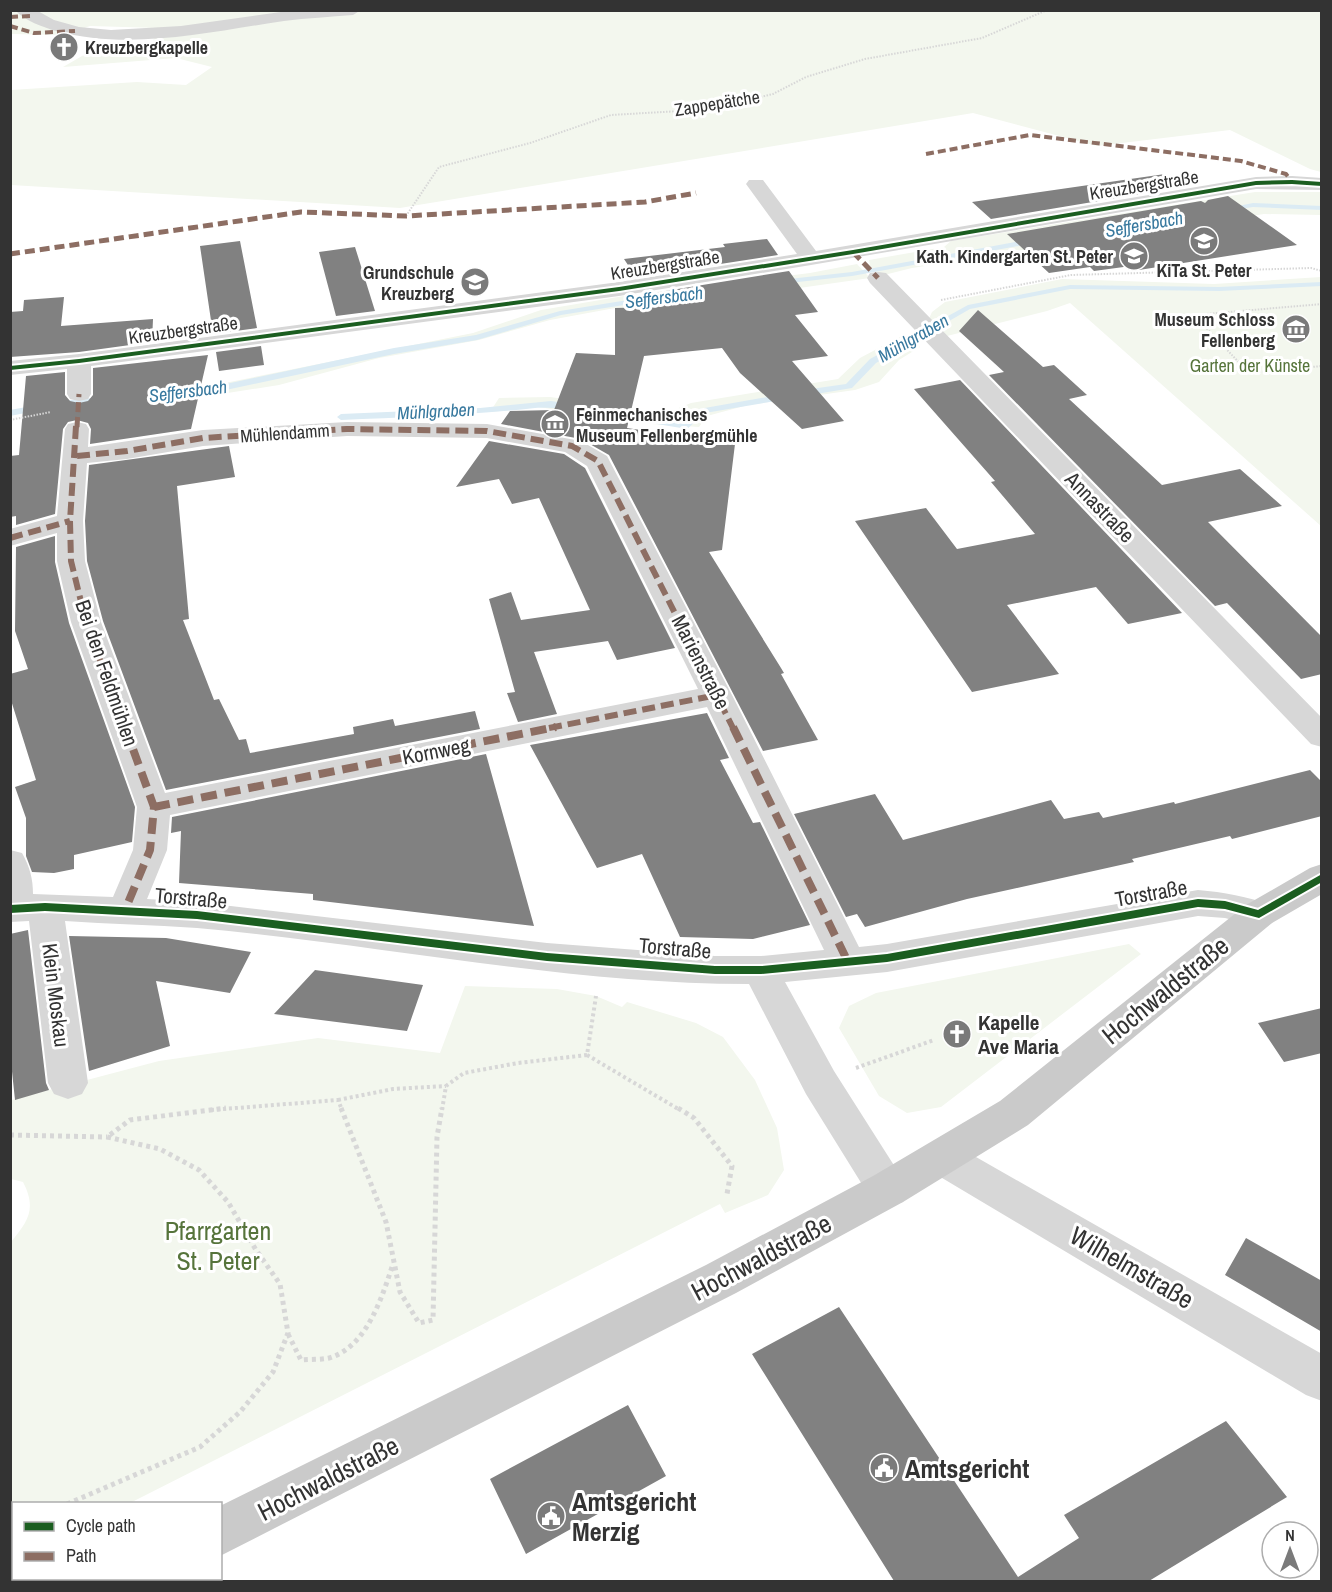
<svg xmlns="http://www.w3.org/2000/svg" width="1332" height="1592" font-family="'Archivo Narrow',sans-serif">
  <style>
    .green { fill: #f3f7ee }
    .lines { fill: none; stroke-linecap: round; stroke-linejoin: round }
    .stream { fill: #dbebf4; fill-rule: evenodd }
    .building { fill: #818181 }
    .path-far2 { stroke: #d7d7d7; stroke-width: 2; stroke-dasharray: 1.5 1.5; stroke-linecap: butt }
    .path-far1 { stroke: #d7d7d7; stroke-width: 4; stroke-dasharray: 3 3; stroke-linecap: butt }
    .path { stroke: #d7d7d7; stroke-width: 5; stroke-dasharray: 4 4; stroke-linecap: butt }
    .minor { fill: #d7d7d7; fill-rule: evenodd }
    .major { fill: #cacaca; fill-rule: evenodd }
    .quiet-far3 { stroke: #8d6e63; stroke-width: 4; stroke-dasharray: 8 4; stroke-linecap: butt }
    .quiet-far2 { stroke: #8d6e63; stroke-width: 5; stroke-dasharray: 10 5; stroke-linecap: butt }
    .quiet-far1 { stroke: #8d6e63; stroke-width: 6; stroke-dasharray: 13 6; stroke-linecap: butt }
    .quiet { stroke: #8d6e63; stroke-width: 8; stroke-dasharray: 16 8; stroke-linecap: butt }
    .cycleway-casing { stroke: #fff; stroke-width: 4 }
    .cycleway { fill: #1b5e20; fill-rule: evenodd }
    .labels { text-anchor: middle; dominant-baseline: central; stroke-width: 6; stroke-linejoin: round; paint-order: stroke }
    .far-poi-label { font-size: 18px; font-weight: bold; fill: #333; stroke: #fff; text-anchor: end }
    .far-street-label { font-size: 18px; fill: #333; stroke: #fff }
    .far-water-label { font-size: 18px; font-style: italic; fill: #37789e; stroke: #fff }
    .far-park-label { font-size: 18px; fill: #56743b; stroke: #fff }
    .street-label { font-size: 21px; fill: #333; stroke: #fff }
    .poi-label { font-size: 21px; font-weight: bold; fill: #333; stroke: #fff; text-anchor: start }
    .near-street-label { font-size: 26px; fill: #333; stroke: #fff }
    .near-park-label { font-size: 26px; fill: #56743b; stroke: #fff }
    .near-poi-label { font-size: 26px; font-weight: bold; fill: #333; stroke: #fff; text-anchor: start }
  </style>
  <rect width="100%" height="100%" fill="#fff"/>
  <!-- green -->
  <path class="green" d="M10,11H1321V172L1310,169L1230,130L1097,146L973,113L400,208L11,185V90L137,82L186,85L212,67L176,58L63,67L89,52H149L158,28L90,26L63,35L11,34Z
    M1255,192H1321V215L1264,214L912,268L880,276L870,266L869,260L944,247L951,241Z
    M857,264L870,278L638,311V307L615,308L550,320L479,340L379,358L279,385L196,398L200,388L473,333L541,310L624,296L810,273Z
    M1321,277V526L1070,303L1047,311L943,337L927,323L932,312L945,302L1062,279L1214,284Z
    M905,334L920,347L899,360L879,382L855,390L748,405L707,416L699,427L636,423L539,407L490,412L499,398L550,397L631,408L671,411L691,403L838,379L860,358Z
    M1129,944L1141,954L941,1107L907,1113L879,1096L839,1028L849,1006L876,993Z
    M465,986L557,989L596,996L622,1007L627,1002L696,1023L723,1037L755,1080L777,1128L784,1170L768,1195L725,1213L720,1204L130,1503L14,1504V1563L11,1564V1242C28,1221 37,1209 23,1182L11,1179V1100L159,1061L318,1038L440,1053Z"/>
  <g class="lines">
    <!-- stream -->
    <path class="stream" d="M1253,203L1322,206V210L1253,207L1227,211L1223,209Z
      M1032,239L1036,241L1035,243L852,276L780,284L776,282L780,280L852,272Z
      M1322,282V286L1219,291L1070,289L970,309L876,363L852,388L804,396L800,393L804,390L846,384L870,359L968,305L1070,285L1219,287Z
      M665,294H668V298L561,315L477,340L394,354L207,394L185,396L181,393L185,390L207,388L394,348L476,335L560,311Z
      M784,394L788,397L787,399L705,413L687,429L615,417L611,414L615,411L685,423L699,409Z
      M102,397L106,400L105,402L60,407L56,404L60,401Z
      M551,401L571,404L575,407C571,410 545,407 535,408C471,415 406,417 341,420L337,417L341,414L480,408Z
      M37,405L40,406V410L10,416V410Z"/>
  </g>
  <!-- building -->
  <path class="building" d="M1165,174L1183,187L991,219L972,202Z
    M1228,196L1297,245L1139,270L1131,266L1094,271L1090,267L1049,273L1007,234L1201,201L1205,203L1208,200Z
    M767,239L778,255L636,277L624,259L725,247L723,244Z
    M240,241L257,328L213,334L200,246Z
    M355,247L375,311L336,316L319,252Z
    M789,271L818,312L795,315L828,356L792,361L844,421L802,429L740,373L722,348L644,356L627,428L735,444L722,550L709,552L781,668L784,673L781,674L818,740L763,751L609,455L581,439L501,424L510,411L554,410L576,353L615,355V308L655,307L647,294Z
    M64,297L61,326L153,319L152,342L79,352L10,357V312L23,311L24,300Z
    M978,310L1043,367L1054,365L1087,395L1069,399L1162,485L1240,469L1282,506L1208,522L1322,637V674L1301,679L1227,603L1215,606L989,375L1004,372L959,331Z
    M261,346L264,365L219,371L216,352Z
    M208,355L191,429L90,444L91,429L88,423L77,420L68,422L63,429L55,514L16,525V516L10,517V456L19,455L26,376L65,372V395L70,401L79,403L88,401L93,395V368Z
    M960,380L1182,613L1128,624L1096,587L1007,605L1059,674L972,692L855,521L926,508L957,549L1035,534L991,482L995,481L914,389Z
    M489,441L564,454L585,468L675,648L617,660L608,641L534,652L557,714L518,722L507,693L515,692L489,599L511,592L521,620L590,610L539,498L512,504L499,479L456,487Z
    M229,446L235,477L177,486L189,619L183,620L214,700L219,699L239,740L246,739L250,753L354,734L353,727L393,719L395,726L475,711L480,729L166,790L103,621L87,561L85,521L89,465Z
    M55,536V562L69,623L135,807L132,842L74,855V869L54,873L32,872L26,856V818L15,787L36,780L10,697V674L28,669L15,631L16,547Z
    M707,713L729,758L720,760L753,823L760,822L810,925L753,939L680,937L642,854L597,868L530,745Z
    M486,754L534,926L313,900V894L179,883L181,831L171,833L172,817Z
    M1310,770L1322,782V816L1232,839L1230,836L1132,859L1134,862L967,899L865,927L857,914L846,917L794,814L875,794L903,840L1051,800L1064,819L1099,812L1103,818L1174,802L1175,804Z
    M28,930L46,1083L49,1090L15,1100L11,1062L10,934Z
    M69,936L166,938L251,952L230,993L156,981L170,1046L89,1071Z
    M315,970L423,985L407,1031L274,1014Z
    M1322,1008V1053L1284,1062L1258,1023Z
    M1246,1238L1322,1281V1332L1225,1275Z
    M839,1307L1018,1577L1079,1538L1064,1515L1226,1421L1287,1497L1149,1581H894L752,1354Z
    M628,1405L666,1476L526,1554L490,1479Z"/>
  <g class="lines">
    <!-- path-far2 -->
    <path class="path-far2" d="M406,216L439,167L530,143L611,115L680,111L735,103L773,94L806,77L865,59L982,38L1047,10
      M941,300L1071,275L1311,268L1322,271
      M1322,304L1194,315L1249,373L1322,366
      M10,420L51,412"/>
    <!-- path-far1 -->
    <path class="path-far1" d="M587,1055L680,1110
      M856,1068L934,1040
      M338,1100L393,1089L446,1086
      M211,1110L338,1100L342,1110
      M442,1110L446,1086L464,1073L518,1063L587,1055L596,996"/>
    <!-- path -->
    <path class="path" d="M341,1108L386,1222L400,1292L419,1323L433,1320L437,1137L442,1108
      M678,1108L694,1118L732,1166L727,1194
      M10,1135L107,1137
      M288,1334L301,1360C310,1359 320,1360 329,1358C367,1347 382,1297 393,1264
      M67,1504L200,1447L240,1412L273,1372L288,1333L280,1284L256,1250L228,1202L199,1170L160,1149L107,1137L130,1120L226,1108
      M10,1528L14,1527"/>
    <!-- minor -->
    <path class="minor" d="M15,10H36L54,20L79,27L111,30L181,26L295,10H361L353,15C330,17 307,18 284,21C209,32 131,51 56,31C43,27 25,21 15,10Z
      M1292,176L1322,178V190L1256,189L811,265L619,296L91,366V394L88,399L79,401L70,399L67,394V369L10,375V361L79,354L619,282L797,254L746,184L749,180H763L816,251L1256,177Z
      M878,272L886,273L1322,718V747L1311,744L870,283L867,278L870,273Z
      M77,422L86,424L89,429L88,447L203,430L347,422L487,424L581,441L607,456L732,695L859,947L887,944L1198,890C1224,892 1247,897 1272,905L1277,914L1272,923L1259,927L1225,918L1198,916L887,972L785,982L834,1071L909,1189L903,1202L888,1207L873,1202L806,1094L749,984C564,984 381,944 197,928C153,925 109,924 65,921L88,1083L82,1094L68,1099L54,1094L48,1083L29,921L10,922V850L22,853C30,867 33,879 33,894L113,897L133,850L137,807L71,622L57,561V533L10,546V529L57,516L65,429L68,424ZM347,436L487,438L565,452L587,466L698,689L165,793L101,622L85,561L83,521L87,463L127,459L203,446ZM707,707L824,950L761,956H715L547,943L197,902L147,899L167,850L170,815Z
      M941,1139L955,1145L1322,1354V1401L1306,1395L927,1169L921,1157L927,1145Z"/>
    <!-- major -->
    <path class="major" d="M1322,864V894L1272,923L1028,1125L903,1202L736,1293L220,1556V1506L706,1265L873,1176L1000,1101L1246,905L1310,868Z
      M98,1578H153L152,1582H97Z"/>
    <!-- quiet-far3 -->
    <path class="quiet-far3" d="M10,17L30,16
      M10,26L34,33L75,31
      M926,154L1030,135L1241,161L1286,174L1292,182"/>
    <!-- quiet-far2 -->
    <path class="quiet-far2" d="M853,252L878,278
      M10,254L301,212L406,216L645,202L696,193
      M77,427L79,394"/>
    <!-- quiet-far1 -->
    <path class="quiet-far1" d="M76,426L70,521L71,561L86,622L125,728
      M77,456L127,451L203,438L347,429L487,431L572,446L598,461L733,728
      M10,538L70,521
      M549,728L717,695"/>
    <!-- quiet -->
    <path class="quiet" d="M125,727L154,807L150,850L125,910
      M733,727L848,962
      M154,807L556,727"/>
    <!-- cycleway casing -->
    <g class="cycleway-casing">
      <path id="cycleway" d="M1292,180L1322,182V186L1292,184L1256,185L853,254L619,291L79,363L10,370V366L79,359L619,287L853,250L1256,181Z
        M1322,874V882L1259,918L1225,909L1198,907L887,962L761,974H715L547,961L197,919L45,911L10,913V905L45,903L197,911L547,953L715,966H761L887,954L1198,899L1225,901L1258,910Z"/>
    </g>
    <!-- cycleway -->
    <use href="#cycleway" class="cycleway"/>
  </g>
  <!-- icons -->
  <defs>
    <g id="church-disc" transform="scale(1.5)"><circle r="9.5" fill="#7a7a7a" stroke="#fff"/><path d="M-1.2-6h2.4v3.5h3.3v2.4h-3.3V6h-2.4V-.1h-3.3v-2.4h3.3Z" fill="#fff"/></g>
    <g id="school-disc" transform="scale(1.5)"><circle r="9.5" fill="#7a7a7a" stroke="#fff"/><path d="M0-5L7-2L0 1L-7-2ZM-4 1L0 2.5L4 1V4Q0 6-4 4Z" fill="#fff"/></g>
    <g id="museum-disc" transform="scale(1.5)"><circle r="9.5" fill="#7a7a7a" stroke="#fff"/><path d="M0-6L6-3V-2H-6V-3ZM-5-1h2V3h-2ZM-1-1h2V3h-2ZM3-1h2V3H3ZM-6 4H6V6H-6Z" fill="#fff"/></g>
    <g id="civic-disc" transform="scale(1.5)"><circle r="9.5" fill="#7a7a7a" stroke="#fff"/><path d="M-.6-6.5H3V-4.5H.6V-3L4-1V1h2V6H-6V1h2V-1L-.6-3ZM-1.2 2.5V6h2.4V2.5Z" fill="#fff"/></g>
  </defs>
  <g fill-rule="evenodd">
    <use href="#church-disc" x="64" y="47"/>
    <use href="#school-disc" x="1204" y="241"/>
    <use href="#school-disc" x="1134" y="256"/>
    <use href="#school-disc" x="475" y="282"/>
    <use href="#museum-disc" x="1296" y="329"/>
    <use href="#museum-disc" x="555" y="424"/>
    <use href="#church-disc" x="957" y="1034"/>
    <use href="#civic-disc" x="884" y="1468"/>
    <use href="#civic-disc" x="551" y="1516"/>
  </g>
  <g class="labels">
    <!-- far-poi labels -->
    <g class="far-poi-label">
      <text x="85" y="47" text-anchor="start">Kreuzbergkapelle</text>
      <text x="1113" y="256">Kath. Kindergarten St. Peter</text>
      <text x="1204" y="270" text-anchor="middle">KiTa St. Peter</text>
      <text x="454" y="272">Grundschule<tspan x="454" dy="21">Kreuzberg</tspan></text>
      <text x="1275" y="319">Museum Schloss<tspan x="1275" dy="21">Fellenberg</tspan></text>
      <text x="576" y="414" text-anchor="start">Feinmechanisches<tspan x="576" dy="21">Museum Fellenbergmühle</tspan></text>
    </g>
    <!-- far-street labels -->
    <g class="far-street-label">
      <text transform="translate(717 103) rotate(-9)">Zappepätche</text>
      <text transform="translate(1144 185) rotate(-9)">Kreuzbergstraße</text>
      <text transform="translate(665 265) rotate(-9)">Kreuzbergstraße</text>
      <text transform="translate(183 330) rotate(-8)">Kreuzbergstraße</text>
      <text transform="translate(285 433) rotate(-4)">Mühlendamm</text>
    </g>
    <!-- far-water labels -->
    <g class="far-water-label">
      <text transform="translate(1144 224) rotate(-10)">Seffersbach</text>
      <text transform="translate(664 297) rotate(-7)">Seffersbach</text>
      <text transform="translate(913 338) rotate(-30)">Mühlgraben</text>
      <text transform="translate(188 391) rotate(-7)">Seffersbach</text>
      <text transform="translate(436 411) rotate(-3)">Mühlgraben</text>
    </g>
    <!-- far-park labels -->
    <g class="far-park-label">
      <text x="1250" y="365">Garten der Künste</text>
    </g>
    <!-- street labels -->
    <g class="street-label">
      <text transform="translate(1100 507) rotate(46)">Annastraße</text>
      <text transform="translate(701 662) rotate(63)">Marienstraße</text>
      <text transform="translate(107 673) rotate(71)">Bei den Feldmühlen</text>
      <text transform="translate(436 751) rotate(-11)">Kornweg</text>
      <text transform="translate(1151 893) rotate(-10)">Torstraße</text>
      <text transform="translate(191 898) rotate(5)">Torstraße</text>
      <text transform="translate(675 948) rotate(5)">Torstraße</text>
      <text transform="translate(56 995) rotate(83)">Klein Moskau</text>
    </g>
    <!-- poi labels -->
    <g class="poi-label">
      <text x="978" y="1022">Kapelle<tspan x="978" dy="24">Ave Maria</tspan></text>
    </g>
    <!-- near-street labels -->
    <g class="near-street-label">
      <text transform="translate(1165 990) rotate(-39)">Hochwaldstraße</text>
      <text transform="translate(761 1257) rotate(-28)">Hochwaldstraße</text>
      <text transform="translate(1132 1267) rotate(30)">Wilhelmstraße</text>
      <text transform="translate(328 1478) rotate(-27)">Hochwaldstraße</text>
    </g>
    <!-- near-park labels -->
    <g class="near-park-label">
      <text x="218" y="1230">Pfarrgarten<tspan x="218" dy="30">St. Peter</tspan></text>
    </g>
    <!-- near-poi labels -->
    <g class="near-poi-label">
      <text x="905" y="1468">Amtsgericht</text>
      <text x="572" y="1501">Amtsgericht<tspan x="572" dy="30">Merzig</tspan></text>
    </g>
  </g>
  <!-- border -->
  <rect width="1332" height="1592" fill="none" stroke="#333333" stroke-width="24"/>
  <!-- legend -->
  <rect x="12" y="1502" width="210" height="78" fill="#ffffff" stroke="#adadad" stroke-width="1.5"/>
  <rect x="24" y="1522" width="30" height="9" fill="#1b5e20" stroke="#adadad" stroke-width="1.5"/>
  <text x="66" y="1532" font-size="18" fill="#333333">Cycle path</text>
  <rect x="24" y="1552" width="30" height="9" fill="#8d6e63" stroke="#adadad" stroke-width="1.5"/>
  <text x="66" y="1562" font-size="18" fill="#333333">Path</text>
  <!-- north arrow -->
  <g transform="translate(1290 1550)"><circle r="28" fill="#ffffff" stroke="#adadad" stroke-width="1.5"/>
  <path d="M0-4.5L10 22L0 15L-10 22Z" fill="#7a7a7a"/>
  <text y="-9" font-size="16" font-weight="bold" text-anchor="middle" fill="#333333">N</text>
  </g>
</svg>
